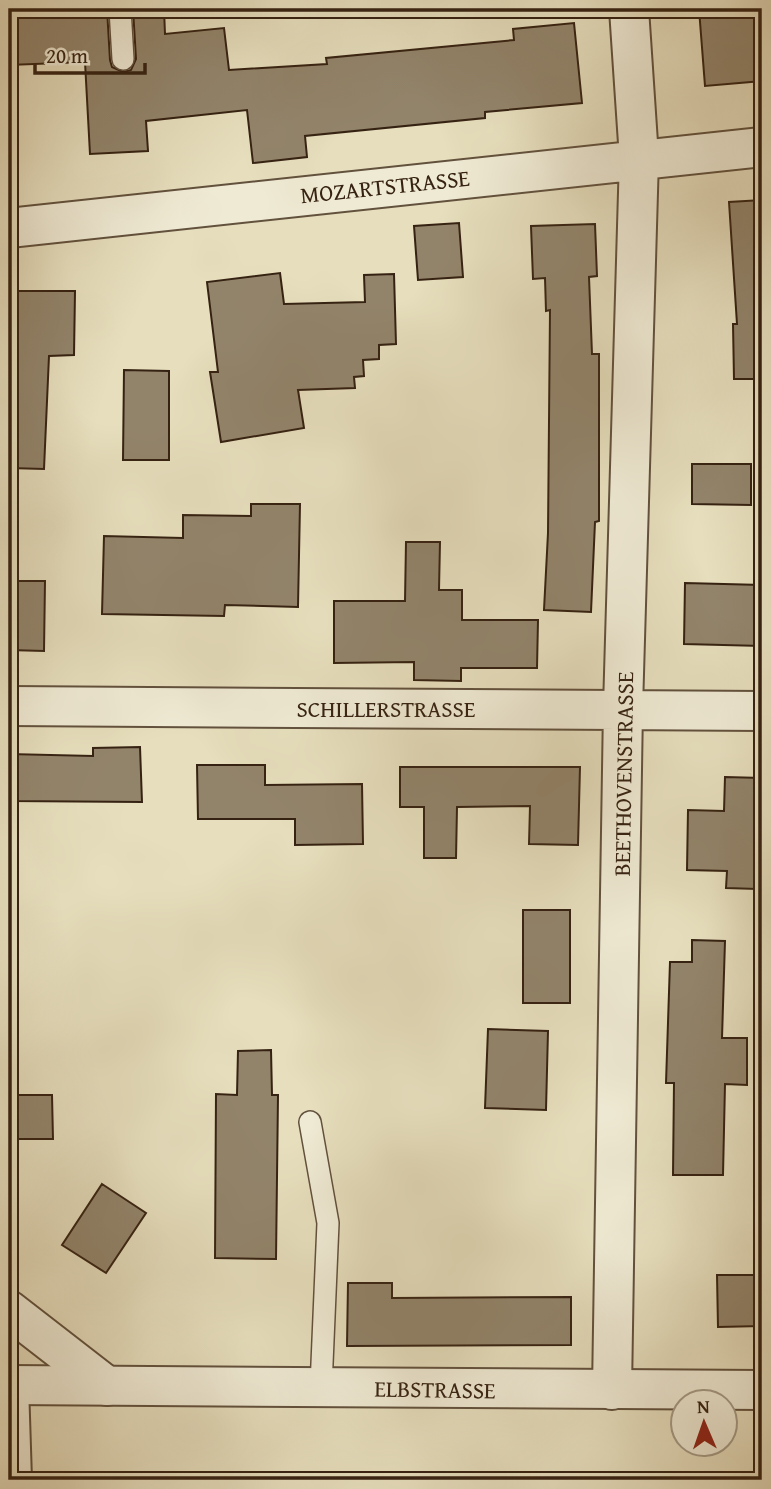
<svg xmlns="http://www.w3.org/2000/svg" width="771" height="1489" font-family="'Gentium Book Plus',serif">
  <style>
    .building { fill: #92846b; stroke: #362212; stroke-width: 2 }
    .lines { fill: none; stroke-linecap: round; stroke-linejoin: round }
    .service-casing { stroke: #62513d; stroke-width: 24 }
    .minor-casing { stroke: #62513d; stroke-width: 42 }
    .tertiary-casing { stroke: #62513d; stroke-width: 42 }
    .service { stroke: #efead4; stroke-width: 21 }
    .minor { stroke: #efead4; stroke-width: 38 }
    .tertiary { stroke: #efead4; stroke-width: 38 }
    .labels { text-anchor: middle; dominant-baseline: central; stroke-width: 7; stroke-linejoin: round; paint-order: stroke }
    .street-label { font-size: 23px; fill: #362212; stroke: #efead4 }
  </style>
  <rect width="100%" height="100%" fill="#e6debd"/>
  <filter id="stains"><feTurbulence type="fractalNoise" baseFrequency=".00286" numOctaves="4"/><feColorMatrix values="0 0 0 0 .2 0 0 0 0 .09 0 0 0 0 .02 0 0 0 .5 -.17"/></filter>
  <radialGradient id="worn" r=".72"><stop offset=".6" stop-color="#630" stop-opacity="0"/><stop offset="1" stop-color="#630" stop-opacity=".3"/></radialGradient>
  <!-- building -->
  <path class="building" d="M9,9H107L110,60L112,67L123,72L131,70L136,59L133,9H164L165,34L224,28L229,70L327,64L326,58L514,40L513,29L574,23L582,103L485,112V118L305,136L307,157L253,163L247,110L146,121L148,151L90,154L85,62L9,65Z
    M699,9H760L762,81L705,86Z
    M762,200V379H734L733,324H737L729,202Z
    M459,223L463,277L418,280L414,226Z
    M595,224L597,276L589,277L592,354H599V521L595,522L591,612L544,610L548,533L550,310L546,311L545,278L533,279L531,226Z
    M280,273L284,304L365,302L364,275L394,274L396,344L379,345V359L363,360L364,376L354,377L355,388L298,390L304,428L221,442L210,372H218L207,282Z
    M13,291H75L74,355L49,356L44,469L9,468V343H13Z
    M124,370L169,371V460H123Z
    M692,464H751V505L692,504Z
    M251,504H300L298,607L225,605L224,616L102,614L104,536L183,538V515L251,516Z
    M406,542H440L439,590H462V620H538L537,668H461V681L414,680V662L334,663V601H405Z
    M9,581H45L44,651L9,650Z
    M685,583L762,585V646L684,644Z
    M140,747L142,802L9,801V754L93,756V748Z
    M197,765H265V785L362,784L363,844L295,845V819H198Z
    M400,767H580L578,845L529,844L530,806L457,807L456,858H424V807H400Z
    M725,777L762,778L757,889L726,888L727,871L687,870L688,810L724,811Z
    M523,910H570V1003H523Z
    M692,940L725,941L722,1038H747V1085L725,1084L723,1175H673L674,1083H666L670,962H692Z
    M488,1029L548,1031L546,1110L485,1108Z
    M271,1050L272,1095H278L276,1259L215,1258L216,1094L237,1095L238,1051Z
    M9,1095H52L53,1139H9Z
    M102,1184L146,1213L106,1273L62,1245Z
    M717,1275H762V1326L718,1327Z
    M348,1283H392V1298L571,1297V1345L347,1346Z"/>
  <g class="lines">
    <!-- service casing -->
    <g class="service-casing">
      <path id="service" d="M120,9L123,59
        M310,1122L328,1223L321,1387"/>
    </g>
    <!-- minor casing -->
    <g class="minor-casing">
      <path id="minor" d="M9,228L762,147
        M9,706L762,711
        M9,1310L107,1386
        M9,1385L12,1480
        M612,1390L623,708L639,158L629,9"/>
    </g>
    <!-- tertiary casing -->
    <g class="tertiary-casing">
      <path id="tertiary" d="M9,1385L762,1390"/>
    </g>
    <!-- service -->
    <use href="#service" class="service"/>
    <!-- minor -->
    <use href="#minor" class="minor"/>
    <!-- tertiary -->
    <use href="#tertiary" class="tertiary"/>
  </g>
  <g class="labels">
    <!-- street labels -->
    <g class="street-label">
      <text transform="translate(385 186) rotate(-6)">MOZARTSTRASSE</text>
      <text x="386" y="708">SCHILLERSTRASSE</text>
      <text transform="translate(623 774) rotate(-89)">BEETHOVENSTRASSE</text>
      <text transform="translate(435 1389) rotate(1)">ELBSTRASSE</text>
    </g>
  </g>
  <!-- margin -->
  <rect width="771" height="1489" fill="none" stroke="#e6debd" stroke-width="35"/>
  <rect x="10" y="10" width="750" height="1468" fill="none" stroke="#362212" stroke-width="3.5"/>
  <rect x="18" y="18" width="736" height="1454" fill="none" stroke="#362212" stroke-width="2"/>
  <!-- north arrow -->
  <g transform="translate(704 1423) rotate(358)"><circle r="33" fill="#efead4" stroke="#a59a86" stroke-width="2"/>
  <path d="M0-5L12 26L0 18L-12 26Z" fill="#8f2418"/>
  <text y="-10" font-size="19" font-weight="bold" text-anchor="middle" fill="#362212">N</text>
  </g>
  <!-- scale -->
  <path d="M35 63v10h110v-10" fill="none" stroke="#362212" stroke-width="3.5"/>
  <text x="46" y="63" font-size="21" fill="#362212" stroke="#efead4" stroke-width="5" paint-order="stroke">20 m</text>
  <rect width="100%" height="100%" filter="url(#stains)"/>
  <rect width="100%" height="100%" fill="url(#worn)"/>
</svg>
